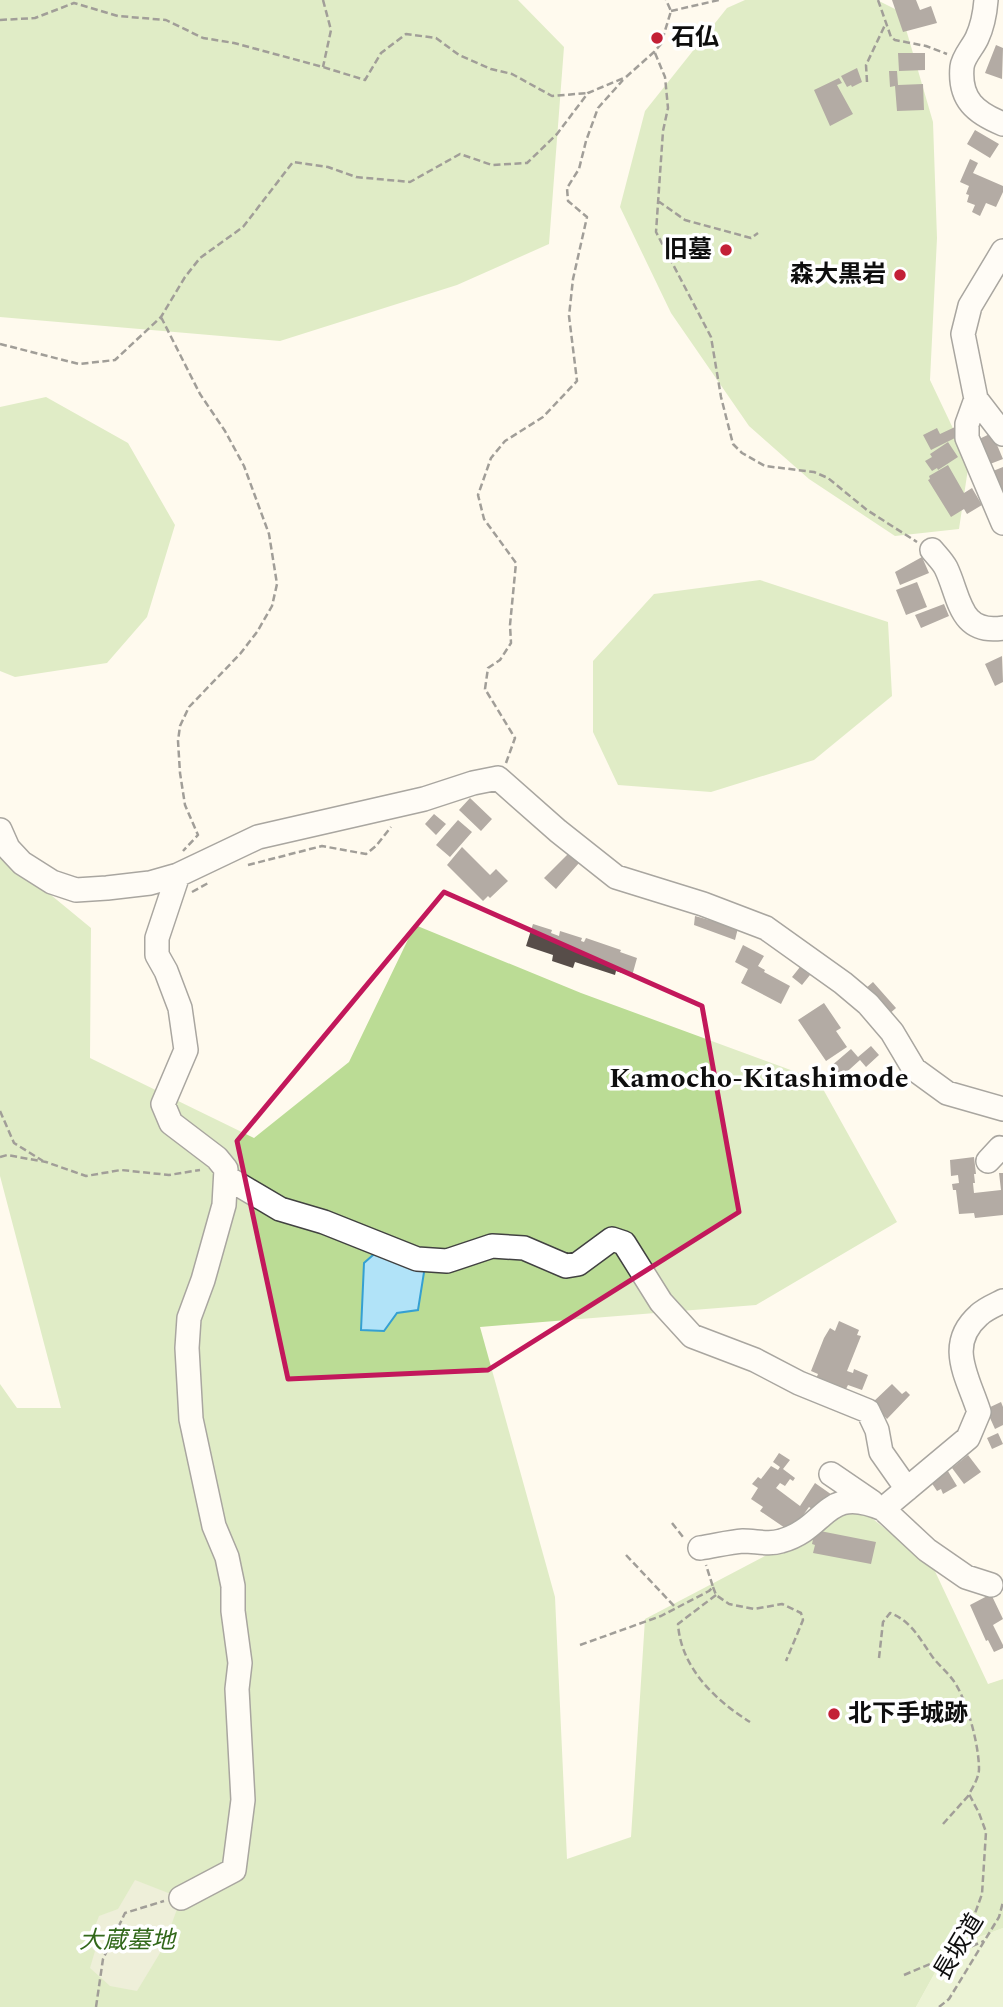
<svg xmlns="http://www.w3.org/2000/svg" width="1003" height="2007" font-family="Spectral,'Noto Sans JP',serif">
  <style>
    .green { fill: #d6ebb6 }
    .forest { fill: #bbdc95 }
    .cemetery { fill: #d9e2be }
    .water { fill: #b1e3f8; stroke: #35a0d2; stroke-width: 2 }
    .building { fill: #574d49 }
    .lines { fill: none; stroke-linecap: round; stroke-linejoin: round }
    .minor-casing { stroke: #414141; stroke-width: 26 }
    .path { stroke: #303030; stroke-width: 2.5; stroke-dasharray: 7 3.5; stroke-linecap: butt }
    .minor { stroke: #fff; stroke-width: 23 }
    .marked { fill: none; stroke: #c2185b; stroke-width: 5; stroke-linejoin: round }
    .poi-dot { fill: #c32036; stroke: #fff; stroke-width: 2.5 }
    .labels { text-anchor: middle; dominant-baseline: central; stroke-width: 7; stroke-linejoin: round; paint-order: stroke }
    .poi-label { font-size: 24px; font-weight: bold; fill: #0e0e0e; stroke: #fff; text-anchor: start }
    .park-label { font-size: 24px; font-style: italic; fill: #32681b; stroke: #fff }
    .street-label { font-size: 24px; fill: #0e0e0e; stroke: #fff }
    .quarter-label { font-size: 28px; font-weight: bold; fill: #0e0e0e; stroke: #fff }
  </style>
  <rect width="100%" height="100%" fill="#fffaee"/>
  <!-- green -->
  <path class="green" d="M1003,1928V2007H916L948,1949Z"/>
  <!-- forest -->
  <path class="forest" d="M0,0H518L564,47L549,244L457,285L280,341L0,317Z
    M745,0H877L901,12L933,122L937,238L930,380L969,462L959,529L895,536L809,479L749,426L671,313L620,207L645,111L727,8Z
    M46,397L128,443L175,525L147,617L107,663L15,677L0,671V407Z
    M760,580L888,622L892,696L814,760L711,792L618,785L593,732V661L654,594Z
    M0,853L91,928L90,1058L254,1138L349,1062L415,925L581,993L818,1080L897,1222L756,1305L480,1327L555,1597L567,1859L631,1837L645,1619L858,1507L933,1567L988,1684L1003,1679V1928L948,1949L916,2007H0V1384L17,1408H61L0,1176Z"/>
  <!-- cemetery -->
  <path class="cemetery" d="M135,1880L181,1898L163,1948L137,1991L110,1986L90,1968L95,1951L88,1944L99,1916L118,1909Z"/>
  <!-- water -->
  <path class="water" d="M381,1248L425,1266L418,1310L397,1313L384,1331L361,1330L364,1263Z"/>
  <!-- building -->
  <path class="building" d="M892,0H916L920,10L931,6L937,23L903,32Z
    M996,45L1003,48L1002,79L985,73Z
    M898,53H925V70L899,71Z
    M857,68L862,82L852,87L851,85L847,87L841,76Z
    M889,71H897L898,85L923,84L924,110L897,111L895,86L890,87Z
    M839,78L842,83L837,85L853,114L830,126L814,90Z
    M975,130L999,144L990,158L967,144Z
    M970,159L978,163L973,173L1003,186V192L996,207L986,203L980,216L972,212L975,205L967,202L969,195L966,194L969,186L960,182Z
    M955,427L959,436L931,450L923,435L937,428L940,434Z
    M992,433L1003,459L990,464L979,439Z
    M948,442L958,457L938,470L937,468L932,471L925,461L932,457L930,454Z
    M948,465L964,493L972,488L982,505L967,514L964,509L951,517L928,480L930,479L929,476Z
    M1003,467V494L993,471Z
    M922,557L929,573L900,585L895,572Z
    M917,582L927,607L906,615L896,590Z
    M944,604L949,616L921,628L915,615Z
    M1002,656L1003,682L995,686L985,664Z
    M470,798L492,819L481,831L459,810Z
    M434,814L446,824L436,835L425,824Z
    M458,820L472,832L450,857L436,845Z
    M462,847L490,875L496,869L508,881L490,898L488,896L483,901L447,865Z
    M568,854L579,863L556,889L544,878Z
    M695,916L738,928L735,940L694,925Z
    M533,924L552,930L551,933L559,936L560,931L582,938L581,941L584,942L586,938L621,950L620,952L637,958L632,976L616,971L615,975L575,962L573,968L552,961L553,955L526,946Z
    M743,945L764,956L758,966L765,970L764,972L790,986L781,1004L741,983L748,969L735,962Z
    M800,967L810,975L802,985L792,977Z
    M873,982L896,1008L888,1015L865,989Z
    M824,1003L841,1028L836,1031L847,1047L826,1061L798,1020Z
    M871,1046L879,1055L866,1067L860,1060L840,1078L830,1067L851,1049L858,1057Z
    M974,1157L976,1174H974L975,1183H973L974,1193L1001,1190L999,1173H1003V1215L975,1218L974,1213L959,1214L956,1190H953L952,1184L959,1183L958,1175L951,1176L950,1160Z
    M839,1321L859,1330L857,1335L861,1336L847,1371L853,1373L854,1369L868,1375L862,1390L848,1385L846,1389L831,1383L830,1385L816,1379L818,1374L811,1371L824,1338L830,1328L835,1331Z
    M892,1384L902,1394L906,1391L910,1395L887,1419L872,1403Z
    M1001,1402L1003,1407V1425L995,1429L986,1409Z
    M998,1433L1003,1444L992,1449L987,1438Z
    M779,1453L790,1460L783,1469L795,1478L793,1481L790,1479L785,1486L780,1483L776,1488L800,1506L815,1483L835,1497L818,1513L809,1507L791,1532L760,1511L763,1507L751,1499L758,1488L752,1484L758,1477L761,1479L771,1466L778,1470L780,1467L773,1462Z
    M968,1455L981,1472L964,1484L952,1468Z
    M946,1468L957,1486L943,1494L941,1489L937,1491L931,1482Z
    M815,1530L876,1542L871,1564L813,1553L815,1545L812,1544Z
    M991,1594L1003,1619L993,1625L1003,1645V1648L994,1652L988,1640L986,1641L970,1605Z"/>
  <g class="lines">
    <!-- minor casing -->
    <g class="minor-casing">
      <path id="minor" d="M986,0C985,13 983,25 977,38C973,47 963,57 962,67C959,100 976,113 1003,124
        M1003,251L970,306L963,334L976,399L1003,434
        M976,399L967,424V438L1003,523
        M932,550C937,556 943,562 946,568C960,597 959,635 1003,628
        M0,830L8,848L22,863L52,882L76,890L107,888L150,883L178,875L258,837L424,799L473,783L498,778L558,831L616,877L703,904L766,928L843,983L868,1004L892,1032L914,1069L947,1093L1003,1109
        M178,875L157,938V955L166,971L180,1008L186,1050L163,1104L171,1123L217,1158L226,1169L224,1205L203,1280L189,1318L187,1348L191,1419L214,1526L227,1557L233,1586V1611L240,1663L237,1689L243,1800L234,1870L181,1898
        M988,1161L1000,1148L1003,1149
        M226,1177L280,1209L324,1222L417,1259L447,1261L492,1246L524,1248L566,1266L578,1264L612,1239L624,1243L661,1302L692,1336L755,1360L799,1383L868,1411L877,1430L881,1452L907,1489
        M831,1474L872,1502
        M700,1548C714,1546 729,1542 743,1541C756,1541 769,1545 781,1541C828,1528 824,1484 883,1509
        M991,1585L966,1577L927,1550L883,1509L968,1438L979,1412C968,1377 945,1345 979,1315C985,1309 995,1305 1003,1301"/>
    </g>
    <!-- path -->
    <path class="path" d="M323,0L331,30L323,67
      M878,0L891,37L895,40L926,46L947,54
      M671,11L719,0
      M0,20L35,18L74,3L118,16L166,20L203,38L234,43L323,67L365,80L381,53L406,34L436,38L459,55L491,69L512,74L552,96L588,93
      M655,53L665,77L668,108L663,131L656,232L711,337L721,397L733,444L742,453L765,466L814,472L828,478L867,510L917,542
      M867,82L866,65L885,25
      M658,201L685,220L751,238L758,233
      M161,317L200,394L225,431L244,466L269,534L277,584L272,606L257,632L240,654L189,707L180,726L178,741L180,773L185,805L198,835L183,851
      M0,344L79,364L115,360L161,317L185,277L200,258L243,227L293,162L328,167L356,177L410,182L460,154L492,165L527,163L557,134L588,93L626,77L654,52L661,44L671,11L666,0
      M506,763L515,738L485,689L488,668L500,660L511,643L510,625L516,563L484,519L478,495L491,458L505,441L543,417L577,381L569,316L573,279L587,217L568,201L567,188L579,169L586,141L598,108L623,80
      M248,865L322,846L366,854L376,846L391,827
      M192,892L210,882
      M0,1111L14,1143L43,1161
      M0,1157L7,1155L46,1162L86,1176L121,1170L169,1175L200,1170
      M672,1523L683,1537
      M626,1555L676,1608
      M713,1587L716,1595L729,1604L754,1609L782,1604L801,1613L803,1620L786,1661
      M716,1595L678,1624C681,1668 715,1700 750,1722
      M580,1645L661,1616L709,1591L713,1587L706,1565
      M879,1658L883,1622L890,1613C912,1621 921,1641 934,1659C940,1666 947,1672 953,1680C967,1699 979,1745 979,1769C979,1777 973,1787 969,1794L979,1813L986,1832L982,1894L969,1930L947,1957
      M943,1824L969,1795
      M904,1975L984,1941
      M96,2007L103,1959L125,1913L164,1901
      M939,2007L949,1999L999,1917L1003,1902"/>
    <!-- minor -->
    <use href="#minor" class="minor"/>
  </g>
  <!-- marked area -->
  <path d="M0 0H1003V2007H0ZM444,892L702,1006L739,1212L488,1370L288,1379L237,1141Z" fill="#fffaee" fill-opacity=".55" fill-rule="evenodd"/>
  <path class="marked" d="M444,892L702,1006L739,1212L488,1370L288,1379L237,1141Z"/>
  <!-- markers -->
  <g class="poi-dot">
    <circle cx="657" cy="38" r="7"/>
    <circle cx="726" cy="250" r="7"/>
    <circle cx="900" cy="275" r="7"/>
    <circle cx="834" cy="1714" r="7"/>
  </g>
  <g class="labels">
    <!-- poi labels -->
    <g class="poi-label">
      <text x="671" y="38">石仏</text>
      <text x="712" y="250" text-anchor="end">旧墓</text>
      <text x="886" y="275" text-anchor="end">森大黒岩</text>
      <text x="848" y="1714">北下手城跡</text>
    </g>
    <!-- park labels -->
    <g class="park-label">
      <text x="127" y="1941">大蔵墓地</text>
    </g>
    <!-- street labels -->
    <g class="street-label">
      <text transform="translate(959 1947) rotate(-59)">長坂道</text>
    </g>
    <!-- quarter labels -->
    <g class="quarter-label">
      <text x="759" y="1078">Kamocho-Kitashimode</text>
    </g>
  </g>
</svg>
